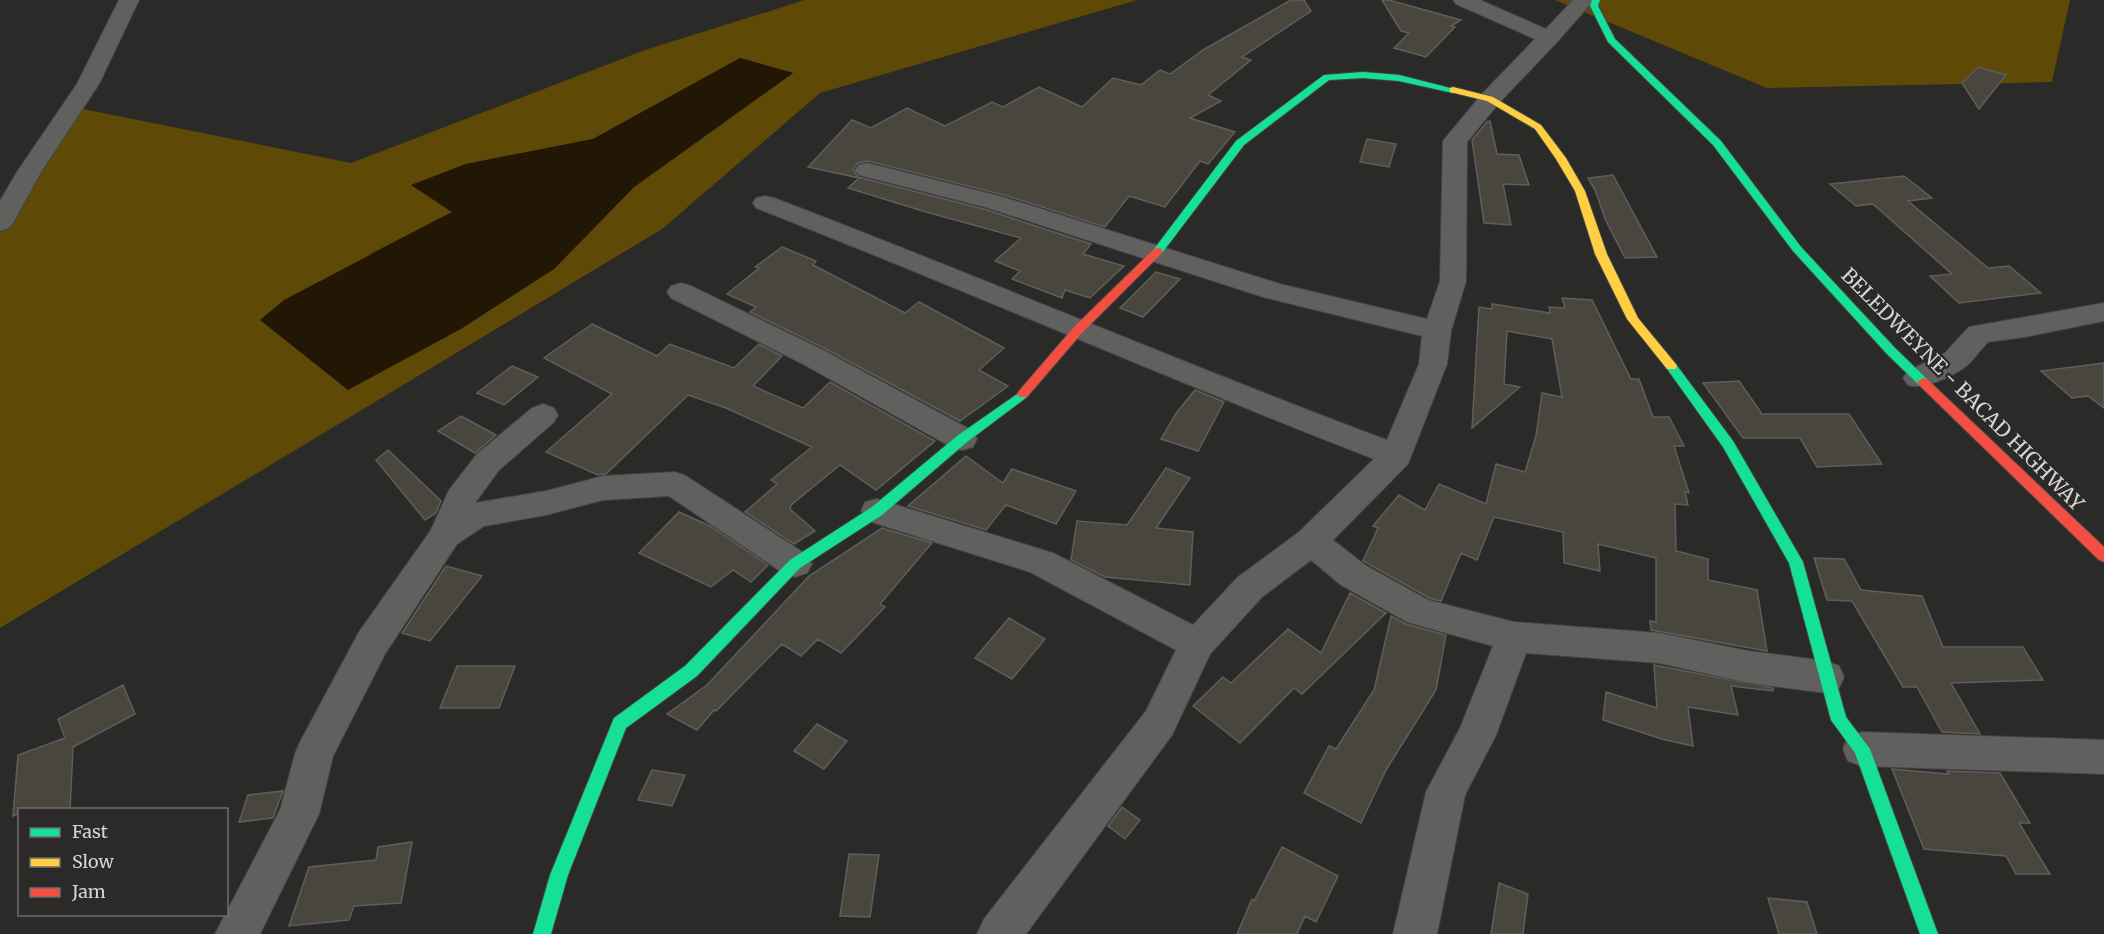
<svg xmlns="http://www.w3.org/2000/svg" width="2104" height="934" font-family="Merriweather,serif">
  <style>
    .green { fill: #5f4907; fill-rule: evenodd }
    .water { fill: #211704 }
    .building { fill: #49463d; stroke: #5f5e5d; stroke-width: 1.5 }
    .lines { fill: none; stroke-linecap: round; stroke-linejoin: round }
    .street-casing { stroke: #464544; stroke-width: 2 }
    .fast-casing { stroke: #464544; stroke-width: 2 }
    .slow-casing { stroke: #464544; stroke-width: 2 }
    .jam-casing { stroke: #464544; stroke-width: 2 }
    .street { fill: #60605f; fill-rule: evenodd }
    .fast { fill: #16e098; fill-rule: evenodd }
    .slow { fill: #ffcf43; fill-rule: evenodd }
    .jam { fill: #f24e42; fill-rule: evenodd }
    .labels { text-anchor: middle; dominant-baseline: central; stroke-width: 4.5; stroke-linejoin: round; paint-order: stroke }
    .street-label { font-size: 20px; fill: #d6d5d4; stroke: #2b2a28 }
  </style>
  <rect width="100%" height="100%" fill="#2a2a29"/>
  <!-- green -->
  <path class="green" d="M805,0H1137L820,93L662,229L0,628V202L63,105L351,163L645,50ZM740,58L793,73L634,187L554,269L459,330L370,254L452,212L412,185L466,164L593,139Z
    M1555,0H2070L2052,82L1767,88Z"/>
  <!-- water -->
  <path class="water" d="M740,58L793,73L634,187L554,269L459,330L348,390L260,320L284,300L452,212L411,185L466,164L593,139Z"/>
  <!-- building -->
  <path class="building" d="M1291,0H1304L1311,11L1242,57L1251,60L1208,95L1221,101L1190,118L1235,132L1208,164L1200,161L1165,207L1129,196L1105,227L1004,195L868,161L858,163L853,169L858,177L984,209L1091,244L1083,254L1124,266L1090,298L1065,290L1062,298L1012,279L1020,271L995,261L1021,238L926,212L848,188L859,178L808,167L852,120L871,128L907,108L945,126L992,102L1003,107L1039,87L1082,107L1113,78L1141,85L1160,70L1170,74L1203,50Z
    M1382,0H1389L1461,20L1451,26L1455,27L1426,57L1394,48L1409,33L1401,31Z
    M1978,67L2006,75L1979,109L1962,83Z
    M1490,121L1497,154L1519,155L1529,185L1503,184L1511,225L1484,223L1472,140L1487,122Z
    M1367,139L1396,144L1389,167L1360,162Z
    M1613,175L1657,257L1625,258L1606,221L1595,190L1588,178Z
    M1904,176L1932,198L1908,201L1988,268L2009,266L2041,293L1959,303L1930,276L1952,274L1873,204L1856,206L1830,184Z
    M782,247L816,261L813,265L905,313L919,302L1004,348L979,370L1008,386L960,421L824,348L750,312L756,307L727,294L759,268L755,267Z
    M1156,272L1180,279L1143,317L1120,308Z
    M1562,298L1592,300L1631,379H1639L1653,417H1669L1684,446H1674L1689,493L1685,492L1688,505L1675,504L1676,551L1708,559V580L1757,590L1767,651L1651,630L1650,621L1656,622V558L1598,544L1600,571L1564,563L1563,532L1494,517L1477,560L1461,553L1441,601L1429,598L1363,561L1378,528L1373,526L1399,495L1425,510L1439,484L1486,504L1496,464L1525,472L1536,436L1542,393L1562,397L1552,339L1507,331L1504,384L1520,387L1472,428L1479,307L1492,309V304L1550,313L1549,307L1565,308Z
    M592,324L657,356L670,344L734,368L759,344L782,356L753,386L803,408L830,382L935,441L876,490L840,465L791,505L790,509L815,531L794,544L745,512L777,484L771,480L812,447L726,408L688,395L606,474L598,475L546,452L612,394L544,358Z
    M2104,363V408L2088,396L2072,398L2041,371Z
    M512,366L538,377L504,405L477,393Z
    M1739,381L1762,414H1849L1882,464L1817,467L1800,438H1743L1703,383Z
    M1195,390L1224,402L1198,451L1161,439L1177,412Z
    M461,416L496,435L475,453L438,431Z
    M388,450L441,501L436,513L425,520L376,460Z
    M966,456L1003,483L1012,469L1076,491L1056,524L1006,505L986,530L908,506Z
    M1166,468L1190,478L1156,528L1193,532L1190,585L1105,577L1071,560L1077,521L1127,525Z
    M679,512L710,526L768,565L751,582L733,570L711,587L639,553Z
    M882,528L932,543L880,604L885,607L841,653L818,639L801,656L782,644L716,711L714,710L697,730L667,714L707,685L809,576Z
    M1814,558L1844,559L1861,590L1922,596L1943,647H2023L2043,680L1951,683L1980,734L1942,732L1917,687H1903L1852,601L1827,600Z
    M446,566L482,576L430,641L402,633Z
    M1350,593L1386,613L1302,694L1294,688L1240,743L1193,706L1223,677L1231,683L1288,629L1321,653Z
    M1391,616L1406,624L1446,635L1436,690L1386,770L1361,823L1304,793L1329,746L1336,749L1374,690Z
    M1009,618L1045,639L1012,679L975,658Z
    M1654,665L1773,688V691L1731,686L1738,715L1688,707L1693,746L1662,739L1603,720L1606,692L1657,708Z
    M457,666H515L499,708H440Z
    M123,685L135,714L73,747L70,810H20V813L13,816L18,755L65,738L58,719Z
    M817,724L847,741L824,769L794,751Z
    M1892,769L1949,774L1947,771L2000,773L2030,823H2019L2050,874H2016L2006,856L1924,849Z
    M652,770L685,775L672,806L638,800Z
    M283,791L273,818L239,822L248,795Z
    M1122,807L1140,820L1125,839L1108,826Z
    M412,842L401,903L354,906L349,920L289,926L309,867L376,860L378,847Z
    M1282,847L1338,876L1316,922L1305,916L1297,934H1237L1252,899L1254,901Z
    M849,854L879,855L870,917L840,916Z
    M1499,883L1528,894L1523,934H1491Z
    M1768,898L1807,902L1817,934H1779Z"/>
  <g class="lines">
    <!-- street casing -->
    <g class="street-casing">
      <path id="street" d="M119,0H139L99,84L41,172L13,223L9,228L0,231V201L17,172L77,84Z
        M1453,0H1480L1546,29L1573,0H1594L1557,42L1498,104L1467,142L1466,281L1451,331L1447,364L1408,464L1333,540L1365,565L1428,600L1514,622L1659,633L1749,651L1826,661L1839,666L1844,677L1839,688L1826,693L1749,683L1659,663L1526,653L1496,735L1465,795L1437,934H1393L1426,792L1460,728L1493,646L1407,622L1341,585L1311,560L1262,597L1210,654L1172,735L1026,934H977L984,919L1146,711L1176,650L1030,572L865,520L861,511L865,502L877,499L1053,553L1193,625L1238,577L1299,532L1374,459C1167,379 964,289 756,208L753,203L756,198L765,196L774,198C979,276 1181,363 1387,440L1419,364L1422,336L1263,297L985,207L859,175L855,170L859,165L867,163L1003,197L1280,284L1427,319L1440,281L1443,141L1482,94L1535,39L1456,4Z
        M681,283L691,286L823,350L973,431L977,439L973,447L962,450L951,447L803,364L671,298L667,292L671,286Z
        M2104,303V321L2025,337L1988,342C1980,350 1973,361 1965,367C1951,377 1924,390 1908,385L1903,378L1908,371L1945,353L1969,327Z
        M543,404L554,408L558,415L554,422L499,470L475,503L546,491L603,476L675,472L686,476L807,555L812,564L807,573L795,577L783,573L669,496L603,500L546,515L484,526L457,544L385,654L333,756L319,814L260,934H215L280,810L295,754L300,742L359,632L431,530L449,490L477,454L532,408Z
        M1862,732L2104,740V774L1862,766L1848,761L1843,749L1848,737Z"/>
    </g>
    <!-- fast casing -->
    <g class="fast-casing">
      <path id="fast" d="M1592,0H1600L1598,6L1615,39L1721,141L1801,247L1895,348L1927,379L1929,382L1927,385H1919L1887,354L1793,251L1713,145L1608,42L1590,6Z
        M1363,72L1399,75L1458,90L1453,93L1399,81L1363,78L1329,80L1244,145L1162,253H1154V249L1236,141L1324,75Z
        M1671,362L1675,363L1733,441L1803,562L1846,717L1870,749L1938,934H1920L1855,753L1831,720L1789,563L1723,447L1665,366Z
        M1023,390L1027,391L1029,394L1027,397L967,442L882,515L800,568L697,676L626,728L568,875L551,934H533L550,875L614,718L685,666L790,560L872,507L957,436Z"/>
    </g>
    <!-- slow casing -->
    <g class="slow-casing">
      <path id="slow" d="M1453,87L1493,97L1541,125L1566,158L1585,191L1607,254L1638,318L1675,363L1677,366L1675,369H1667L1627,319L1595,254L1575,191L1556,159L1535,129L1487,101L1450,92V88Z"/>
    </g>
    <!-- jam casing -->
    <g class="jam-casing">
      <path id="jam" d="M1158,248L1162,249V253L1082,333L1027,397H1019L1017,394L1019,391L1074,327L1154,249Z
        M1923,378L1927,379L2104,547V562L2099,560L1919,385L1917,382Z"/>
    </g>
    <!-- street -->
    <use href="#street" class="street"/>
    <!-- fast -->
    <use href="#fast" class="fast"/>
    <!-- slow -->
    <use href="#slow" class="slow"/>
    <!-- jam -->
    <use href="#jam" class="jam"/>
  </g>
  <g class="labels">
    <!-- street labels -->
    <g class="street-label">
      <text transform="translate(1963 389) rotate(45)">BELEDWEYNE - BACAD HIGHWAY</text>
    </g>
  </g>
  <!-- legend -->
  <rect x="18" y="808" width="210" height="108" fill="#2b2a28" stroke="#6f6e6d" stroke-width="1.5"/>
  <rect x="30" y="828" width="30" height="9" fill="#16e098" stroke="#6f6e6d" stroke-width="1.5"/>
  <text x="72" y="838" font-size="18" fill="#d6d5d4">Fast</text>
  <rect x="30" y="858" width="30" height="9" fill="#ffcf43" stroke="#6f6e6d" stroke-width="1.5"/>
  <text x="72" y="868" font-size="18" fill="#d6d5d4">Slow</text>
  <rect x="30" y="888" width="30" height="9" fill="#f24e42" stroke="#6f6e6d" stroke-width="1.5"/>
  <text x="72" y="898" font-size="18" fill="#d6d5d4">Jam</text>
</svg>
